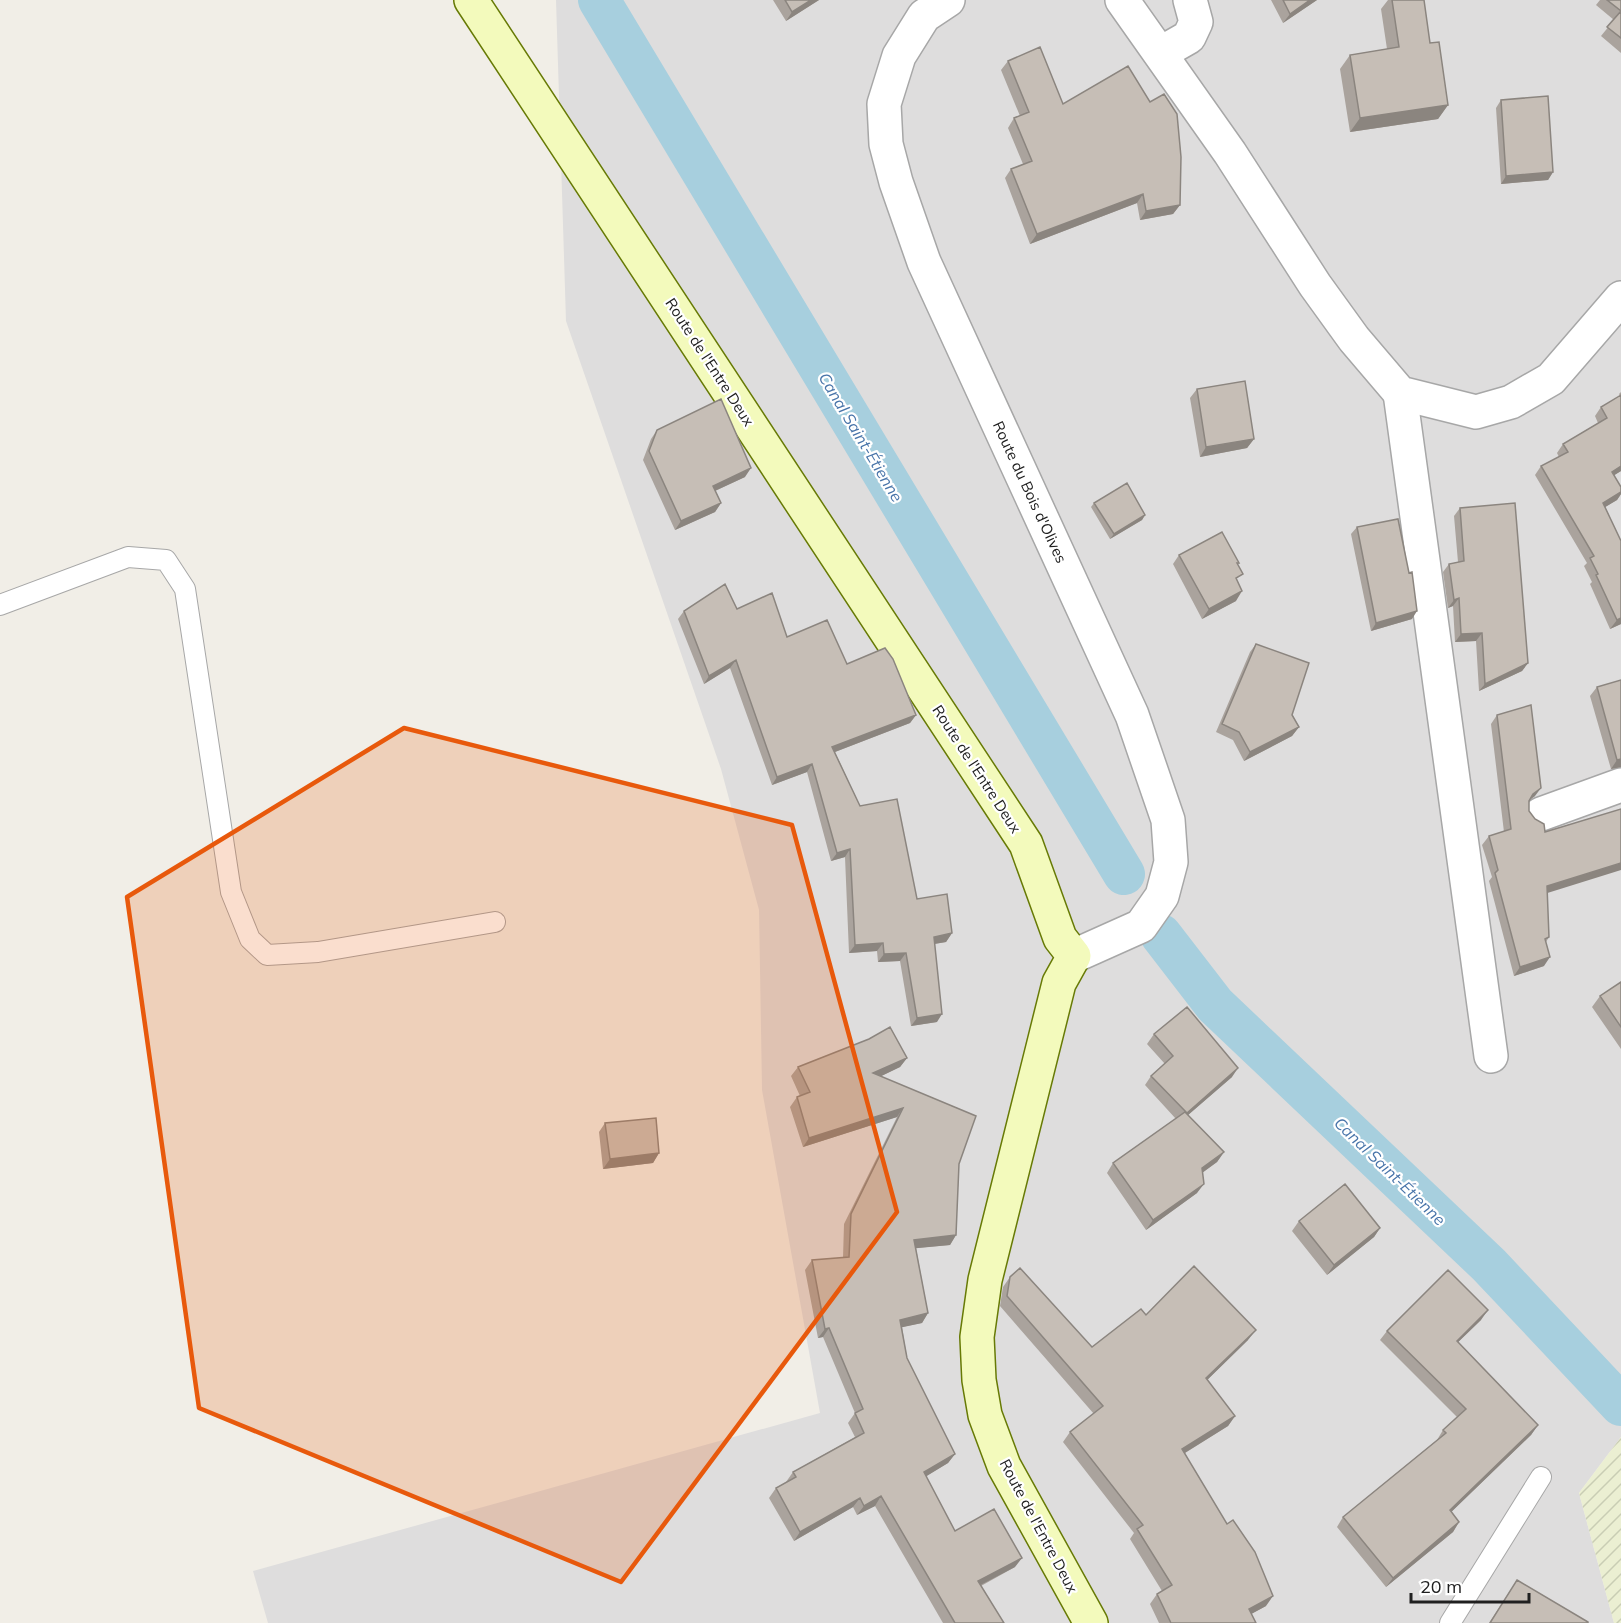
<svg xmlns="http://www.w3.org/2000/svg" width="1621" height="1623" font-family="Mulish,sans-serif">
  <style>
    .residential { fill: #dedddd }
    .farmland { fill: url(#farmland-furrows) }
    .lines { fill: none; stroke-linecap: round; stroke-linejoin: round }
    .canal { stroke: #a7cfde; stroke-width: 42 }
    .service-casing { stroke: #a7a7a7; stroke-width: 22 }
    .minor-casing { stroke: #a7a7a7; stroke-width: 36 }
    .tertiary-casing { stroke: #a7a7a7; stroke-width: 36 }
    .secondary-casing { stroke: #677a05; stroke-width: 36 }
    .service { stroke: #fff; stroke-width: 20 }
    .minor { stroke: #fff; stroke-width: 33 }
    .tertiary { stroke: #fff; stroke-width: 33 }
    .secondary { stroke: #f3fabc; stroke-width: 33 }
    .wall { fill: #aaa39d }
    .shaded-wall { fill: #8b857f }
    .building { fill: #c6beb6; stroke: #8b857f; stroke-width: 1.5 }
    .marked { fill: #e8590c; fill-opacity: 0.2; stroke: #e8590c; stroke-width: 4.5; stroke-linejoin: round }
    .labels { text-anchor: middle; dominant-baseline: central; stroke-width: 4.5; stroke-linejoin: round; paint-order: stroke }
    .street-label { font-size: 15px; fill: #202020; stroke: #fff }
    .water-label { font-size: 16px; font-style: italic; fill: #4874a9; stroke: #fff }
  </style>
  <defs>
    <pattern id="farmland-furrows" width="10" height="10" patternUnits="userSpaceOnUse" patternTransform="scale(1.5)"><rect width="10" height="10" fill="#ebefd2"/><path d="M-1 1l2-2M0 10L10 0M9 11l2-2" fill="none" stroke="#c9cdb4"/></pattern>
  </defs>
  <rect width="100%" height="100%" fill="#f1eee7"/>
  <!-- residential -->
  <path class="residential" d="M556,0H1621V1437L1579,1493L1614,1623H268L253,1571L820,1413L762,1090L759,910L721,769L566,321Z"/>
  <!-- farmland -->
  <path class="farmland" d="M1621,1437V1623H1614L1579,1493Z"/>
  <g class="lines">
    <!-- canal -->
    <path class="canal" d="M599,0L1124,874
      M1161,935L1215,1005L1489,1265L1621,1405"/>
    <!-- service casing -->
    <g class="service-casing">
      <path id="service" d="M0,605L128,557L166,560L185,589L231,892L250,939L267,955L318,952L495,922
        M1450,1623L1541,1477"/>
    </g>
    <!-- minor casing -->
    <g class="minor-casing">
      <path id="minor" d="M1161,53L1189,37L1196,22L1190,0
        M1400,393L1491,1056
        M1541,814L1621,785"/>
    </g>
    <!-- tertiary casing -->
    <g class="tertiary-casing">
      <path id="tertiary" d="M948,0L924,16L899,56L884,104L886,144L896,182L924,262L1132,715L1168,820L1171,862L1162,896L1141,926L1074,956
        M1122,0L1230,153L1315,285L1354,339L1400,393L1476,412L1511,402L1551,379L1621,298"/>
    </g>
    <!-- secondary casing -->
    <g class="secondary-casing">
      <path id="secondary" d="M471,0L1026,844L1060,938L1074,956L1059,983L985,1280L977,1337L979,1380L985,1415L1004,1466L1091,1623"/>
    </g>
    <!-- service -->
    <use href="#service" class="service"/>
    <!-- minor -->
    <use href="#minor" class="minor"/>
    <!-- tertiary -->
    <use href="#tertiary" class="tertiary"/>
    <!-- secondary -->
    <use href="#secondary" class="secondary"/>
  </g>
  <!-- wall -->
  <path class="wall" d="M773,0H819L786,21Z
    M1271,0H1317L1283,23Z
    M1388,0H1424L1430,43L1448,105L1438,119L1350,132L1340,69L1350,55L1387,49L1381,9Z
    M1600,0H1621V53L1601,36L1614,20L1596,5Z
    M1008,61L1063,104L1180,205L1173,214L1140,220L1137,203L1030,244L1005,178L1011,169L1023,164L1008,128L1014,118L1020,116L1001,70Z
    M1501,100L1553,172L1548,180L1501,184L1496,108Z
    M1197,389L1254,439L1247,448L1200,457L1190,398Z
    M1621,392V471L1614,475L1621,487V494L1617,500L1605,507L1621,541V624L1610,629L1590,584L1592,582L1584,566L1587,563L1535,475L1541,466L1559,457L1557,453L1563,444L1598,423L1595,416L1601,407L1620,396L1619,394Z
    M657,430L745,477L715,491L721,503L715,512L675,530L643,460L651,439Z
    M1094,503L1145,515L1142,520L1110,539L1091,507Z
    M1460,508L1528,663L1522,671L1479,691L1476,641L1455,642L1453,606L1448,608L1443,572L1449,564L1458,562L1454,516Z
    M1357,527L1412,619L1371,631L1351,534Z
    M1179,555L1239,563L1237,565L1236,601L1202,619L1173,564Z
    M737,609L787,637L847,664L916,715L910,723L835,752L860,806L917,899L952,933L946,942L934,944L937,1022L911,1026L900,961L878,962L877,951L849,953L845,857L831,861L807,772L772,785L730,668L704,684L678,619L684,611Z
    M1256,644L1299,727L1292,736L1244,761L1233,740L1216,732L1250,652Z
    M1597,687L1621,767L1611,769L1590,696Z
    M1497,715L1535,796L1529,801V811L1547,893L1549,937L1546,942L1544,966L1514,976L1489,881L1492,877L1482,845L1489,836L1504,832L1491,724Z
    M1621,982V1049L1592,1007L1600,996Z
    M1154,1034L1232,1077L1188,1115L1224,1152L1217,1162L1202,1173L1197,1193L1146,1230L1107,1173L1113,1163L1176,1119L1145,1085L1151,1076L1165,1064L1147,1044Z
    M907,1058L900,1067L881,1076L959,1164L956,1235L950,1245L916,1248L928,1313L922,1323L902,1327L907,1358L955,1454L948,1463L926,1476L955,1531L1015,1567L981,1586L1004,1623H943L875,1506L857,1515L853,1507L794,1541L769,1498L776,1488L786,1482L793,1472L855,1437L848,1423L855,1413L823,1337L818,1338L805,1270L812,1260L843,1258L844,1224L897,1117L803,1147L790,1107L797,1097L800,1096L791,1076L798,1067Z
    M605,1123L659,1153L653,1163L603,1169L599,1132Z
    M1299,1221L1380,1228L1374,1237L1327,1275L1292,1231Z
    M1010,1277L1092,1347L1146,1315L1248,1340L1207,1380L1235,1416L1228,1426L1185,1453L1266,1606L1251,1614L1256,1623H1159L1150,1604L1157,1594L1162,1591L1130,1539L1134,1533L1063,1442L1070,1432L1094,1414L1000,1306L1003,1287Z
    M1481,1320L1458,1342L1538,1425L1531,1435L1451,1512L1459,1522L1453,1532L1386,1587L1337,1527L1343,1517L1437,1440L1443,1430L1457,1417L1380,1340L1387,1331Z
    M1517,1580L1588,1623H1489Z"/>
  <!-- shaded-wall -->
  <path class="shaded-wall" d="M811,0H819L786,21L792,12Z
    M1310,0H1317L1283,23L1290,14Z
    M1448,105L1438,119L1350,132L1360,118Z
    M1553,172L1548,180L1501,184L1506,176Z
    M1143,194L1137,203L1030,244L1037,234Z
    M1180,205L1173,214L1140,220L1146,211Z
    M1254,439L1247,448L1200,457L1206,447Z
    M1621,466V471L1605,481L1612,472Z
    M751,468L745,477L706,495L713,486Z
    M1621,492V494L1617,500L1597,512L1603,503Z
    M721,503L715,512L675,530L681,521Z
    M1145,515L1142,520L1110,539L1114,534Z
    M1242,591L1236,601L1202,619L1209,609Z
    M1459,598L1453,606L1448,608L1454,600Z
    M1417,611L1412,619L1371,631L1376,623Z
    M1621,618V624L1610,629L1617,620Z
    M1482,633L1476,641L1455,642L1461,634Z
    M736,660L730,668L704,684L709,676Z
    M1528,663L1522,671L1479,691L1485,684Z
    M916,715L910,723L827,755L832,747Z
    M1299,727L1292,736L1244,761L1250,752Z
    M1621,759V767L1611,769L1617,760Z
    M812,764L807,772L772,785L777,777Z
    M1541,788L1535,796L1526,802L1533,794Z
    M850,849L845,857L831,861L837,853Z
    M1621,863V870L1541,895L1547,886Z
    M952,933L946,942L928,945L934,937Z
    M883,943L877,951L849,953L855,945Z
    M906,953L900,961L878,962L884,954Z
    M1550,957L1544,966L1514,976L1520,967Z
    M942,1014L937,1022L911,1026L917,1018Z
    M907,1058L900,1067L867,1083L873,1073Z
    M1238,1068L1232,1077L1180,1122L1187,1113Z
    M903,1108L897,1117L803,1147L809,1138Z
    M1224,1152L1217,1162L1195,1178L1202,1168Z
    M659,1153L653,1163L603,1169L610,1159Z
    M1204,1184L1197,1193L1146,1230L1153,1220Z
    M1380,1228L1374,1237L1327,1275L1334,1265Z
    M956,1235L950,1245L908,1249L914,1240Z
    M1488,1310L1481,1320L1450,1350L1457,1341Z
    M928,1313L922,1323L894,1329L900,1320Z
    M829,1328L823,1337L818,1338L825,1329Z
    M1256,1330L1248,1340L1199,1388L1206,1378Z
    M1235,1416L1228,1426L1175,1459L1182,1449Z
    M1538,1425L1531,1435L1443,1520L1450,1510Z
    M955,1454L948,1463L917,1482L924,1472Z
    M881,1496L875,1506L857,1515L864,1506Z
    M860,1498L853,1507L794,1541L800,1532Z
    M1459,1522L1453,1532L1386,1587L1393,1578Z
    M1022,1558L1015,1567L971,1590L978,1581Z
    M1273,1596L1266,1606L1242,1619L1249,1609Z"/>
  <!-- building -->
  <path class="building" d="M785,0H811L792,12Z
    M1283,0H1310L1290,14Z
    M1392,0H1424L1430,43L1439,42L1448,105L1360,118L1350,55L1399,47Z
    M1607,0H1621V38L1607,27L1621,11Z
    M1040,47L1063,104L1128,66L1150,102L1164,94L1177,114L1181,157L1180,205L1146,211L1143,194L1037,234L1011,169L1032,161L1014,118L1029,112L1008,61Z
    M1548,96L1553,172L1506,176L1501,100Z
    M1245,381L1254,439L1206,447L1197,389Z
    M1621,395V466L1612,472L1621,487V492L1603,503L1621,541V618L1617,620L1596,575L1598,574L1590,558L1594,556L1541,466L1568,452L1563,444L1607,418L1601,407Z
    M721,399L751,468L713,486L721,503L681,521L649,451L657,430Z
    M1127,483L1145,515L1114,534L1094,503Z
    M1515,503L1528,663L1485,684L1482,633L1461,634L1459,598L1454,600L1449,564L1464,561L1460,508Z
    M1398,519L1409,573L1412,572L1417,611L1376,623L1357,527Z
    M1222,532L1239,563H1237L1243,574L1236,578L1242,591L1209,609L1179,555Z
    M725,584L737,609L772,593L787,637L827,620L847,664L885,648L893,659L916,715L832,747L860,806L897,799L917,899L947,894L952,933L934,937L942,1014L917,1018L906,953L884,954L883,943L855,945L850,849L837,853L812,764L777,777L736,660L709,676L684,611Z
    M1256,644L1309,663L1292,715L1299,727L1250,752L1239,732L1222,724Z
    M1621,680V759L1617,760L1597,687Z
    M1531,705L1541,788L1533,794L1529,801V811L1535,819L1544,824L1545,832L1621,809V863L1547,886L1549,937L1545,939L1550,957L1520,967L1495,873L1498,870L1489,836L1511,829L1497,715Z
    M1621,982V1027L1600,996Z
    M1187,1007L1238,1068L1187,1113L1151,1076L1173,1056L1154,1034Z
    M890,1027L907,1058L873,1073L976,1116L959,1164L956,1235L914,1240L928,1313L900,1320L907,1358L955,1454L924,1472L955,1531L994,1509L1022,1558L978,1581L1004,1623H955L881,1496L864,1506L860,1498L800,1532L776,1488L796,1477L793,1472L864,1433L855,1413L863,1409L829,1328L825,1329L812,1260L849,1257L851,1214L903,1108L809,1138L797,1097L810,1092L798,1067L869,1039Z
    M1185,1112L1224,1152L1202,1168L1204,1184L1153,1220L1113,1163Z
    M656,1118L659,1153L610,1159L605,1123Z
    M1345,1184L1380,1228L1334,1265L1299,1221Z
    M1194,1266L1256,1330L1206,1378L1235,1416L1182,1449L1227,1524L1233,1520L1255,1552L1273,1596L1249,1609L1256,1623H1171L1157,1594L1172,1585L1137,1529L1143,1525L1070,1432L1103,1406L1007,1296L1010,1277L1020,1268L1092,1347L1141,1309L1146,1315Z
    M1448,1270L1488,1310L1457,1341L1538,1425L1450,1510L1459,1522L1393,1578L1343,1517L1446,1433L1443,1430L1466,1409L1387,1331Z
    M1517,1580L1588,1622V1623H1490Z"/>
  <!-- marked area -->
  <path class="marked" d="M404,728L792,825L897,1212L621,1582L199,1408L127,897Z"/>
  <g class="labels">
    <!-- street labels -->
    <g class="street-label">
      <text transform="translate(710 362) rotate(57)">Route de l'Entre Deux</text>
      <text transform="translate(1030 492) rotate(65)">Route du Bois d'Olives</text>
      <text transform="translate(977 769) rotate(57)">Route de l'Entre Deux</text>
      <text transform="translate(1039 1526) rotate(62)">Route de l'Entre Deux</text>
    </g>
    <!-- water labels -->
    <g class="water-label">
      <text transform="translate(861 437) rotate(59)">Canal Saint-Étienne</text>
      <text transform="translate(1390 1171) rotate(44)">Canal Saint-Étienne</text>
    </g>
  </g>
  <!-- scale -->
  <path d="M1411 1593v9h118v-9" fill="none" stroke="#202020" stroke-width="3"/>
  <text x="1420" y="1593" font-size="18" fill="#202020" stroke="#ffffff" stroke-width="4.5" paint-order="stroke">20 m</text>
</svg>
